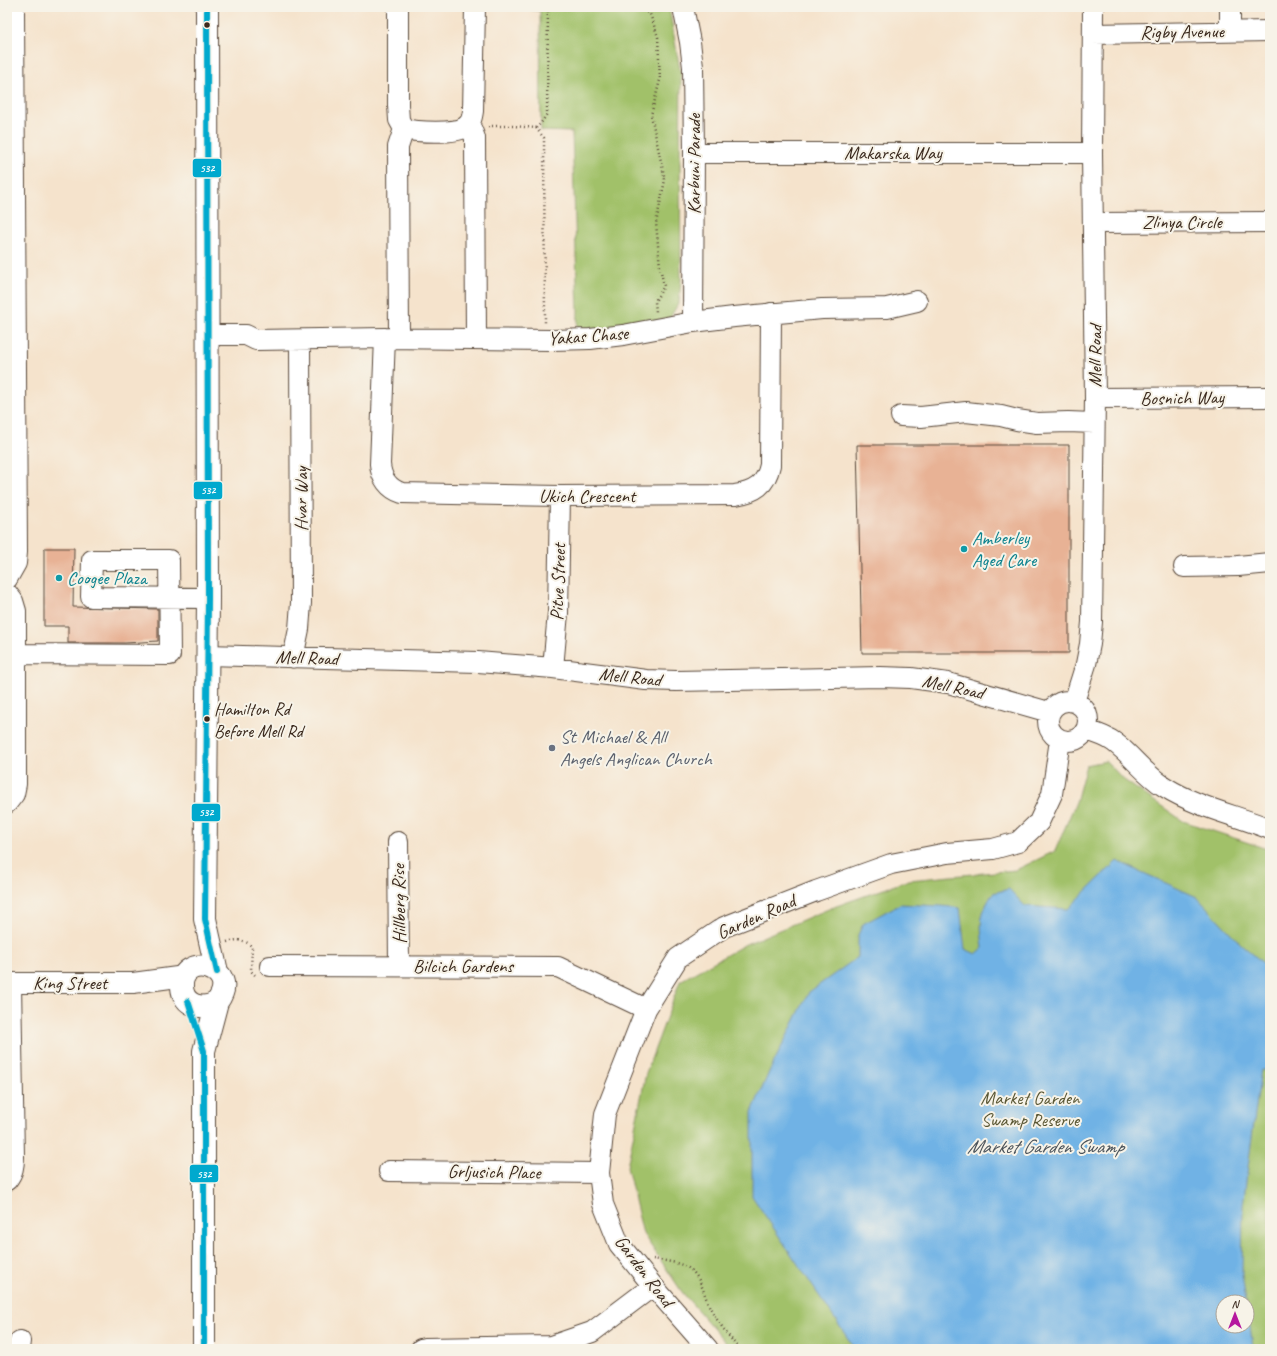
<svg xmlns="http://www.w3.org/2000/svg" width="1277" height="1356" font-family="Caveat,sans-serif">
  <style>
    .green { fill: #a1c169; stroke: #6e7644; fill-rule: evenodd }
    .water { fill: #70b2e5; stroke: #566e82 }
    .building { fill: #e8b295 }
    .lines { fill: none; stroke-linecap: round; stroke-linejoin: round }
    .minor-casing { stroke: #574638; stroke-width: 22 }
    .major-casing { stroke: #574638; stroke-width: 24 }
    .path { stroke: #574638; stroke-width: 2.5; stroke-dasharray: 1 3; stroke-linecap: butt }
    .minor { stroke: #fff; stroke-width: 20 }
    .major { stroke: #fff; stroke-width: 22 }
    .bus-1-casing { stroke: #f7f3e8; stroke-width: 9 }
    .bus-1 { stroke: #00a9ce; stroke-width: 6 }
    .bus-dot { fill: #3b2a1e; stroke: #f7f3e8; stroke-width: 1.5 }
    .culture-dot { fill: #0f9aa8; stroke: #f7f3e8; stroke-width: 1.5 }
    .worship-dot { fill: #6b7280; stroke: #f7f3e8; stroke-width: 1.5 }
    .labels { text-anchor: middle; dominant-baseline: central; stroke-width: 4; stroke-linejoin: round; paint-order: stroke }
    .bus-label { font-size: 18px; fill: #3b2a1e; stroke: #f7f3e8; text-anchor: start }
    .street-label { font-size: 19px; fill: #3b2a1e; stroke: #f7f3e8 }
    .culture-label { font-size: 19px; fill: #0d838f; stroke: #f7f3e8; text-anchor: start }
    .worship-label { font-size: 19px; fill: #5b616d; stroke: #f7f3e8; text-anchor: start }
    .park-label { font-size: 19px; fill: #5a5734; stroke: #f7f3e8 }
    .water-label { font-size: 20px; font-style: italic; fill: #4b535a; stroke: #f7f3e8 }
    .line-badge { stroke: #f7f3e8; stroke-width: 1.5 }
    .badge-label { font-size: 11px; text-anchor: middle; font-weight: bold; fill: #fff }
  </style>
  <rect width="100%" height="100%" fill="#f7f3e8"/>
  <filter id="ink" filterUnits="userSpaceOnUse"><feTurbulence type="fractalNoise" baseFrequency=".025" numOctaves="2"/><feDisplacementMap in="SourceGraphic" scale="8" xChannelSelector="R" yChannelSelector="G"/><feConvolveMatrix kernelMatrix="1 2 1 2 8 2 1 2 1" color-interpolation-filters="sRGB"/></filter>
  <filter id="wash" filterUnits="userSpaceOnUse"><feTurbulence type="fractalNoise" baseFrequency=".012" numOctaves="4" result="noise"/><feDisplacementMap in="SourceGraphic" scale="16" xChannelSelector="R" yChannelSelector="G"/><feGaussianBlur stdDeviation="0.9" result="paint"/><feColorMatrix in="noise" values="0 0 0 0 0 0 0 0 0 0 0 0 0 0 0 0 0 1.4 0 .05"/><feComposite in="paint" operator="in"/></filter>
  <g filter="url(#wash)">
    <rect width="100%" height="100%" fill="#f5e3cc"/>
    <!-- green -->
    <path class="green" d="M532,7H669L681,76L680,162L681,280L679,302L670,318L624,328L577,331L578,312L572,132L541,131L540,11L532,10Z
      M1106,761L1124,780L1183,821L1270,850V1349H731L682,1292L643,1234L627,1167L646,1073L680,981L746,944L831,908L909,880L1016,870L1055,851L1076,802L1086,765ZM1223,1302H1247V1326H1223Z"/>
    <!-- water -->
    <path class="water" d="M1117,861L1197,897L1240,943L1270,969V1070H1261L1243,1205L1242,1275L1246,1302H1223V1326H1247V1308L1253,1346L1255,1349H855L752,1196V1112L769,1072L809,992L858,957V935L863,924L900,904L942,906L960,908L965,949L976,954L983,948C980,922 979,915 993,893L1009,889L1025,906L1068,909Z"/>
    <g id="blocks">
      <!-- building -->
      <path class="building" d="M857,445H1069V653H862Z
        M44,548H74L73,607L158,609V641L125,643H68V626H44Z"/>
    </g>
  </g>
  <g filter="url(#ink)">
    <use href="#blocks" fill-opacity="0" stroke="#574638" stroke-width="1"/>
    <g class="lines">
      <!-- minor casing -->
      <g class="minor-casing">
        <path id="minor" d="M398,7V105L399,120L404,129C416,132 456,134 465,127C471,123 472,118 473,111L475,7
          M683,7L690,42L693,67L694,153L693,322
          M1230,31V7
          M1093,34L1270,31
          M468,125L472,130L475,138L476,339
          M694,153H1092
          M1094,223L1270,222
          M208,335H246L256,340L385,338L552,340L590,339L623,335L693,322L734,317L822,309L887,308L917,301
          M385,338L380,464C381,478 389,489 402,493L560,496L735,495C755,492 766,485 770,465L771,313
          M399,338L398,147L404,129
          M1095,398L1270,397
          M901,416L921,417L966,412L1001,416L1017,420L1037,423L1068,422L1094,423
          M1184,567L1238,566L1270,563
          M7,579L16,563L17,552L14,7
          M7,593L13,601L16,611V784L14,794L7,803
          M17,654L170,655L169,560H92L91,597L208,598
          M207,655L478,662L553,668L646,680L676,681L880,677L911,678L948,683L1049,712
          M293,658L299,629L301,603L300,340
          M553,668L558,613L560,496
          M1048 721a20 20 0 1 1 40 0a20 20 0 1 1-40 0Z
          M1074,702L1086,664L1090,644L1092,622L1095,398L1092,153L1093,7
          M1086,730C1096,733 1106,736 1114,742C1132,755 1145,775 1165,787C1197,807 1235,815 1270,829
          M398,842L399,966
          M270,966L558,967L646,1009
          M7,983H133L185,976
          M389,1171L599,1173
          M7,1180C13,1173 14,1166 14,1157L11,983
          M19,1349L20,1341
          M421,1349L425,1348L551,1346L592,1332L653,1286
          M708,1349L653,1286L619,1244L603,1204L599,1173L605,1114L646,1009L678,958L724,927L816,891L891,864L947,853L993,849L1018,842L1039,822L1052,794L1060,740"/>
      </g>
      <!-- major casing -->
      <g class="major-casing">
        <path id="major" d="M207,7L208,598L205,919L217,972
          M204,1349V1051L217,1002C243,967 180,951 182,987C183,1006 203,1011 217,1002"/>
      </g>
      <!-- path -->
      <path class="path" d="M548,7L565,9L616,7
        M636,7L650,14L658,37L660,80L651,115L665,180L656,223L660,267L664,286L655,301L656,312
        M488,126H514L536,128L541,123L547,114L548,7
        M536,128L544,138L545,323
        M227,942C237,939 245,939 252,947L251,971L255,975
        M653,1259C664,1261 682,1262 691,1270C701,1279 703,1291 708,1303C715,1319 728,1335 739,1349"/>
      <!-- minor -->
      <use href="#minor" class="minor"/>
      <!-- major -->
      <use href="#major" class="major"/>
      <!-- bus-1 casing -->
      <g class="bus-1-casing">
        <path id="bus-1" d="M207,7L208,598L205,919L217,972
          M188,1001L204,1051V1349"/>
      </g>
      <!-- bus-1 -->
      <use href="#bus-1" class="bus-1"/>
    </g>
  </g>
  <!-- markers -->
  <g class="bus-dot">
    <circle cx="207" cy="25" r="3.5"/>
    <circle cx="207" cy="719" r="3.5"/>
  </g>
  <g class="culture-dot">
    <circle cx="964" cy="549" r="4"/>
    <circle cx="59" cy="578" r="4"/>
  </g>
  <circle class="worship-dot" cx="552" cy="748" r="4"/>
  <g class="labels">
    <!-- bus labels -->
    <g class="bus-label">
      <text x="214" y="709">Hamilton Rd<tspan x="214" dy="22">Before Mell Rd</tspan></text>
    </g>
    <!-- street labels -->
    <g class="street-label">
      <text transform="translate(1182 32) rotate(-1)">Rigby Avenue</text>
      <text x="893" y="153">Makarska Way</text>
      <text transform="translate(694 164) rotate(-90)">Karbuni Parade</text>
      <text x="1182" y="222">Zlinya Circle</text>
      <text transform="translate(588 336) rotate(-4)">Yakas Chase</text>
      <text transform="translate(1095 356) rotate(-90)">Mell Road</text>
      <text transform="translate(1182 398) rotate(-1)">Bosnich Way</text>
      <text x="587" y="496">Ukich Crescent</text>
      <text transform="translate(301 499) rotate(-90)">Hvar Way</text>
      <text transform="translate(558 582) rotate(-88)">Pitve Street</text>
      <text transform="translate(307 658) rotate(2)">Mell Road</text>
      <text transform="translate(630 677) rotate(6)">Mell Road</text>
      <text transform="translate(953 687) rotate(12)">Mell Road</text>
      <text transform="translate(399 904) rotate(-91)">Hillberg Rise</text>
      <text transform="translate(756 917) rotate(-24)">Garden Road</text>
      <text x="463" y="966">Bilcich Gardens</text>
      <text x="70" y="983">King Street</text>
      <text transform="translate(494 1172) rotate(1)">Grljusich Place</text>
      <text transform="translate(644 1271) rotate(53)">Garden Road</text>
    </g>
    <!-- culture labels -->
    <g class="culture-label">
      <text x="972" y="538">Amberley<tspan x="972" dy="22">Aged Care</tspan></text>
      <text x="67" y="578">Coogee Plaza</text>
    </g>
    <!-- worship labels -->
    <g class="worship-label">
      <text x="560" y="737">St Michael &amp; All<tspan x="560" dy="22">Angels Anglican Church</tspan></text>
    </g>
    <!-- park labels -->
    <g class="park-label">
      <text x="1030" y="1098">Market Garden<tspan x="1030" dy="22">Swamp Reserve</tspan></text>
    </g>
    <!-- water labels -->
    <g class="water-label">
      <text x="1045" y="1146">Market Garden Swamp</text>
    </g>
  </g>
  <g class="line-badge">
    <rect x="192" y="158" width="30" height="20" rx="4" fill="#00a9ce"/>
    <rect x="193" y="481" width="30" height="19" rx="4" fill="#00a9ce"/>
    <rect x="191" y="803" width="30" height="19" rx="4" fill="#00a9ce"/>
    <rect x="189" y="1164" width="30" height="19" rx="4" fill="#00a9ce"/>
  </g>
  <g class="badge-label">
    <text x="207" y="172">532</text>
    <text x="208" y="494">532</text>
    <text x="206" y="816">532</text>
    <text x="204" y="1178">532</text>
  </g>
  <!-- margin -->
  <rect width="1277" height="1356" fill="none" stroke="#f7f3e8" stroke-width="24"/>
  <!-- north arrow -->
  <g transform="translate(1235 1314)"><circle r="19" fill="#f7f3e8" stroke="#aca397"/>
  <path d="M0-3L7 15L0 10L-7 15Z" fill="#b5179e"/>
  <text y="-6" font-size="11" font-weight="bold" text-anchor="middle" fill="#3b2a1e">N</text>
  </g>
</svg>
